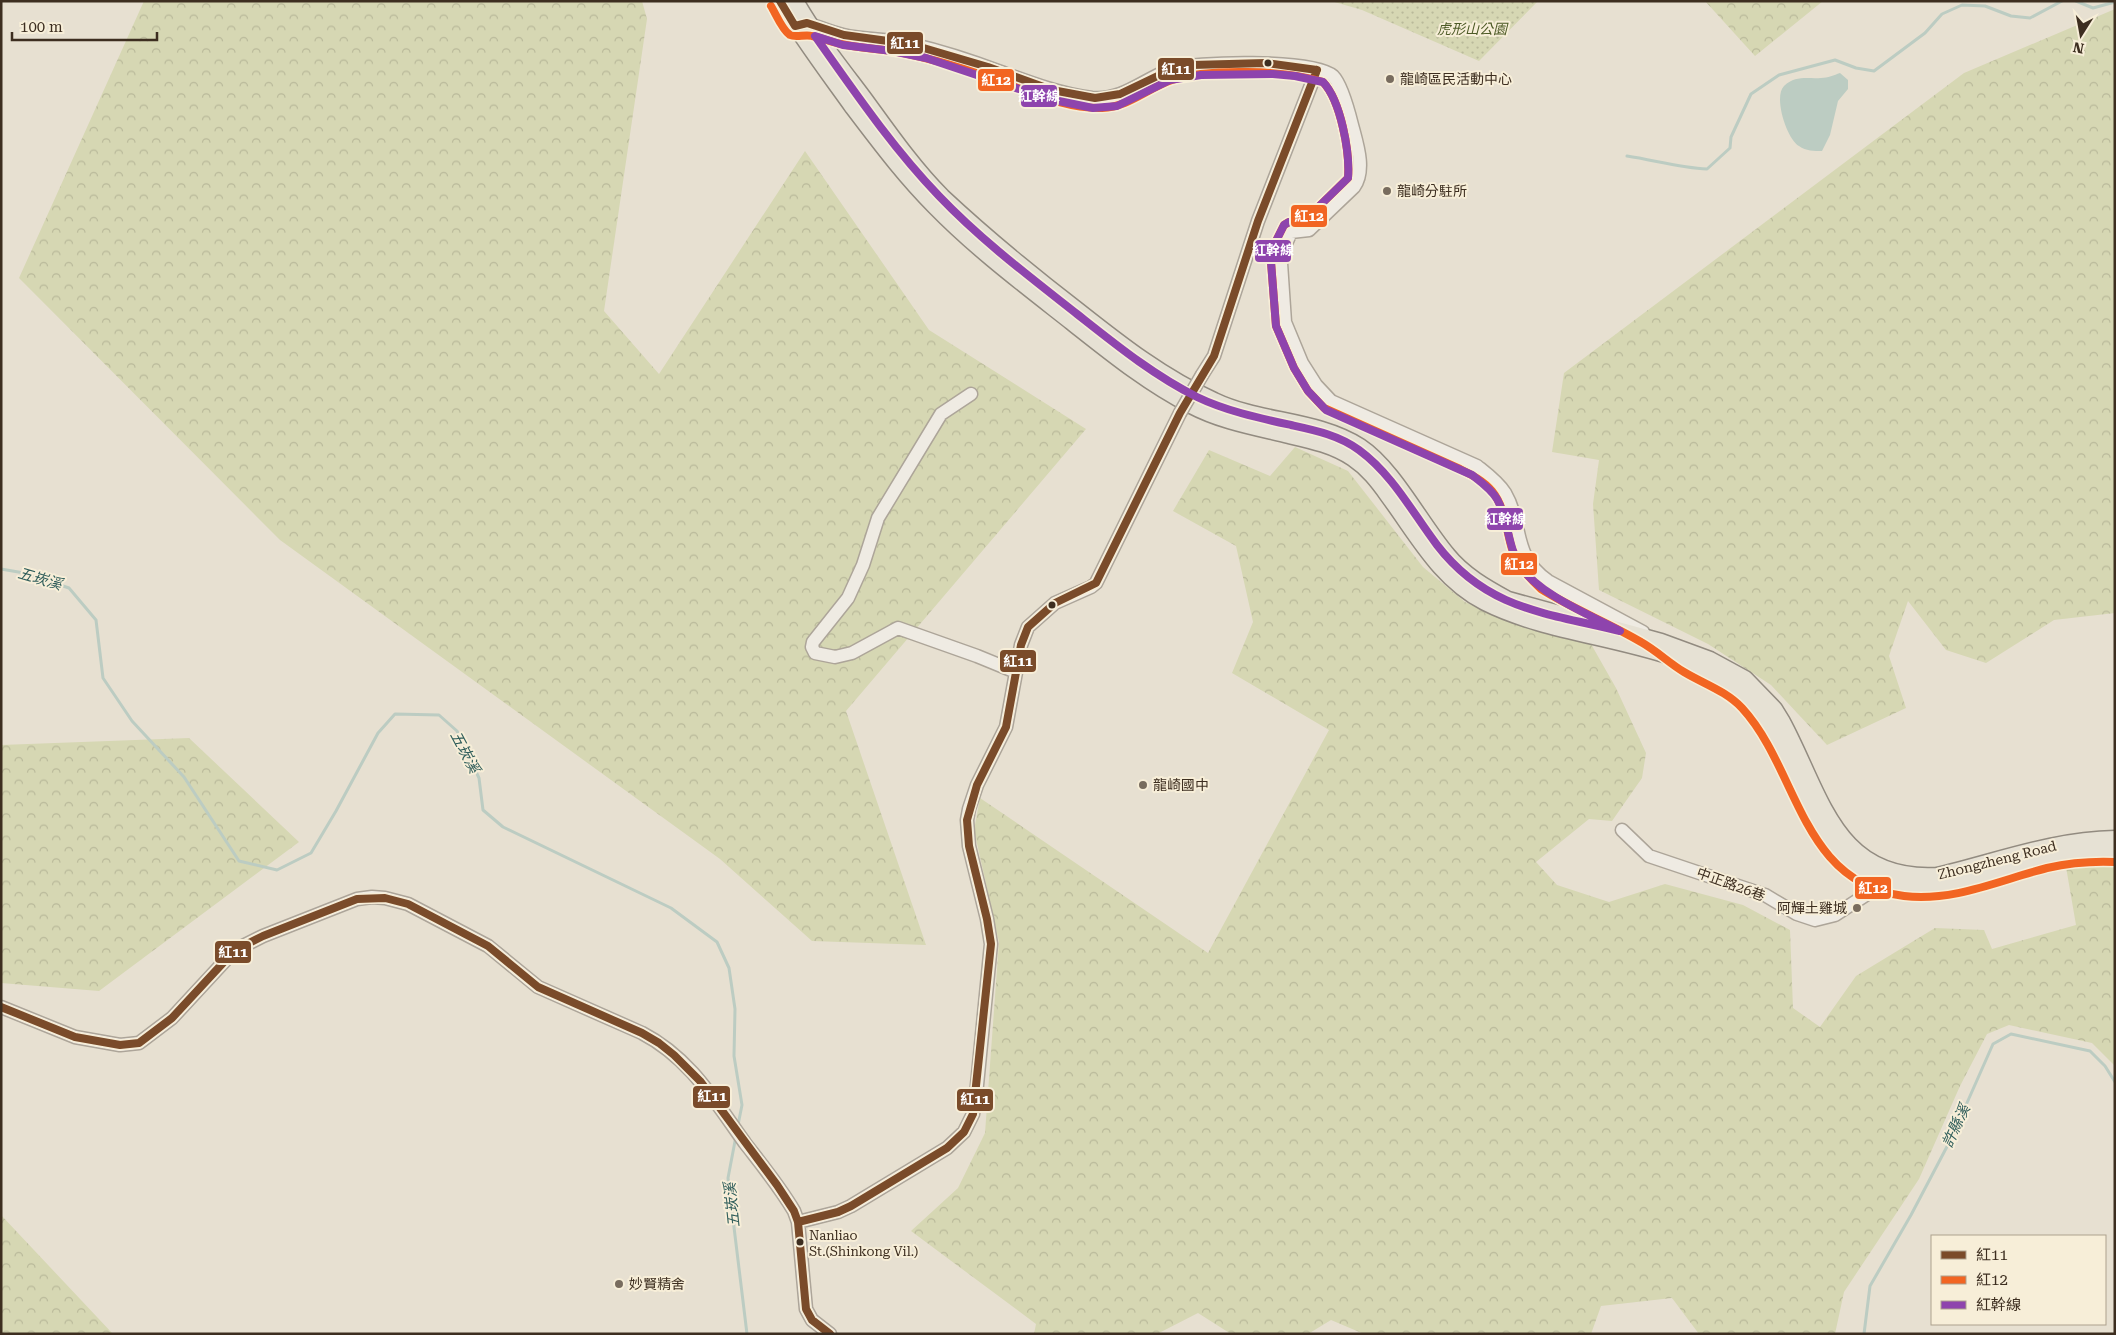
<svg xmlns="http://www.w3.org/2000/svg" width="2116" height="1335" font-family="'Roboto Serif','Noto Sans TC',serif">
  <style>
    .forest { fill: url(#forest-crowns) }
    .park { fill: url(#park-dots) }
    .water { fill: #bcccc2 }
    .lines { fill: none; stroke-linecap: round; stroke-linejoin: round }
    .stream { stroke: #bcccc2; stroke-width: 3 }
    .minor-casing { stroke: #ada599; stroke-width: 15 }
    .major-casing { stroke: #928b80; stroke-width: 19 }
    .minor { stroke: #efebe3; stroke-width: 12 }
    .major { stroke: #e6e1d4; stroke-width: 16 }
    .minor-bridge-casing { stroke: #ada599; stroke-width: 15; stroke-linecap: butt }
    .minor-bridge { stroke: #efebe3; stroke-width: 12 }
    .bus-1-casing { stroke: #f7eed8; stroke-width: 11 }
    .bus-2-casing { stroke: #f7eed8; stroke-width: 11 }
    .bus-3-casing { stroke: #f7eed8; stroke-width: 11 }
    .bus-1 { stroke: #7a4b2a; stroke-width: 8 }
    .bus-2 { stroke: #f26522; stroke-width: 8 }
    .bus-3 { stroke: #8e44ad; stroke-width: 8 }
    .bus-dot { fill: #3d2e20; stroke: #f7eed8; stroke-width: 2 }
    .poi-dot { fill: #786c5e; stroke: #f7eed8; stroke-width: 2 }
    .labels { text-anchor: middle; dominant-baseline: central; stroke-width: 4; stroke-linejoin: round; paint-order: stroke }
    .bus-label { font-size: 13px; fill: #3d2e20; stroke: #f7eed8; text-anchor: start }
    .park-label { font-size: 14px; font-style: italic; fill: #4d5a26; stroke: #f7eed8 }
    .poi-label { font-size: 14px; fill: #3d2e20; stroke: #f7eed8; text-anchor: start }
    .street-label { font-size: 14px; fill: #3d2e20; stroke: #f7eed8 }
    .water-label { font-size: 15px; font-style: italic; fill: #2f5d5a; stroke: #f7eed8 }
    .line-badge { stroke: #f7eed8; stroke-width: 2 }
    .badge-label { font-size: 14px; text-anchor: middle; font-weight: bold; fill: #fff }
  </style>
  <defs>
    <pattern id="forest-crowns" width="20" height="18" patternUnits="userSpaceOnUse" patternTransform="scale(1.25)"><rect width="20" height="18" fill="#d6d7b3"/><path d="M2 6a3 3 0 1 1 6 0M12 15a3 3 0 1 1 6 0" fill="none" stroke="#b9b99a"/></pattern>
    <pattern id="park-dots" width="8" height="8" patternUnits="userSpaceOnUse" patternTransform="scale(1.25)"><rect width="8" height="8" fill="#d6d7b3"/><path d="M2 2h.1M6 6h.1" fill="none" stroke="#b9b99a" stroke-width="1.8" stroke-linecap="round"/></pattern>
  </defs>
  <rect width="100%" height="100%" fill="#e7e0d1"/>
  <!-- forest -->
  <path class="forest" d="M144,1H642L647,19L604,311L659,374L805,151L929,330L1086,429L846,711L926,945L812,941L720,859L280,540L19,278Z
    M1705,1H1823L1755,56Z
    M2115,9V613L2054,620L1986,663L1946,650L1908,601L1889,656L1906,708L1827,745L1771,685L1708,644L1599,590L1593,504L1599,460L1552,452L1564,373L1964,73Z
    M1295,447L1348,471L1423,567L1465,602L1517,624L1591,644L1616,688L1646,753L1642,778L1612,821L1589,819L1536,862L1557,885L1609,902L1665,884L1743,905L1790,930L1793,1008L1820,1027L1856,976L1935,928L1984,930L1992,949L2076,925L2066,867L2115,863V1066L2092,1043L2009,1025L1987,1034L1960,1086L1919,1179L1844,1292L1835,1334H1699L1672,1298L1601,1306L1591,1334H1364L1331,1320L1308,1334H1231L1198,1313L1157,1334H1034L1036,1324L911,1231L958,1188L985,1133L999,942L974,830L980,798L1208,953L1329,730L1232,673L1253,622L1236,546L1173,511L1209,450L1270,476Z
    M189,738L299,842L99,991L1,983V745Z
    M1,1215L113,1334H1Z"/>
  <!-- park -->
  <path class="park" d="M1331,1H1538L1479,61L1362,10Z"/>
  <!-- water -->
  <path class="water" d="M1840,73L1848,80V89L1838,101L1830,135L1822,151C1814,151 1806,151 1799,146C1787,139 1773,97 1784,86C1796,75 1807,79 1821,78C1828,78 1834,75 1840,73Z"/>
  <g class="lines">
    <!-- stream -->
    <path class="stream" d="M2076,1L2093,8L2115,2
      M1627,156C1654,160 1680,168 1707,169L1730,148L1731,137L1751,94L1779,75L1835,60L1856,68L1874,71L1925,33L1942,14L1962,5L1985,6L2011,16L2030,18L2062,1
      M1,569L24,573L69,588L96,620L103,678L132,721L184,777L239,861L277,870L311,853L336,811L378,733L395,714L439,715L457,731L479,778L483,810L503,827L671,908L717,942L729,968L735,1009L734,1056L742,1105L738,1125
      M736,1136L728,1178L747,1334
      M1864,1334L1870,1286L1911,1215L1951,1139L1993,1044L2011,1034L2090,1051L2105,1066L2115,1082"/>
    <!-- minor casing -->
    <g class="minor-casing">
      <path id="minor" d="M807,23C819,27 831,32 843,35C865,40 889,39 911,44C941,51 972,61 1001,72C1031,83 1060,94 1092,98C1122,101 1143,80 1169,70C1194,61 1313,59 1333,76C1341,84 1349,113 1352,125C1357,144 1366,170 1354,187L1309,230L1291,232L1284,248L1281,263L1285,322L1302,363L1316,385L1331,401L1477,466C1487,474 1498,482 1505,493C1524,526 1511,555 1548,581L1643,632
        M1202,375L1214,356L1258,221L1317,70
        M971,394L941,414L878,518L863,565L848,598L813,642L812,647L815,653L835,657L852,653L898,628L977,656L1016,672
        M1622,830L1649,856L1765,895L1797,914L1815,920L1835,915L1878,887L1885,874
        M1,1007L75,1037L120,1045L139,1043L172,1018L235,950L263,936L357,899L372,897L385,898L408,904L488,946L538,987L642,1033C690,1058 714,1100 745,1143C762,1165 780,1187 794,1211L798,1222L806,1309L812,1320L830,1334
        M798,1222L838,1212L851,1206L947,1148L964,1132L973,1114L976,1095L991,944L987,919L969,846L967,820L969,809L977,785L1006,727L1021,645L1028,627L1055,603L1091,587L1096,583L1180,413"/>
    </g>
    <!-- major casing -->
    <g class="major-casing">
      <path id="major" d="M780,1C802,38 828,72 853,107C879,141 904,175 935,206C977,249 1025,285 1072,322C1110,352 1148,383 1191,405C1221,421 1256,427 1289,435C1311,440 1334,445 1353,458C1368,468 1378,481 1388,495C1417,534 1440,579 1485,602C1560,640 1666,638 1735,687C1804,736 1794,849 1880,880C1939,901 1991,871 2047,858C2069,853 2092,852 2115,852
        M795,1C815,36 840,67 864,99C888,132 913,168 942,197C985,237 1031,275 1078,311C1121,345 1163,378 1214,401C1260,423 1316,419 1360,447C1393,469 1420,523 1447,555C1463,575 1486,588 1508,600L1661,642L1710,660L1745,679L1774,709L1782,722C1821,794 1834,882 1937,876C1997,862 2053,840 2115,839"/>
    </g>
    <!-- minor -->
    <use href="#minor" class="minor"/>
    <!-- major -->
    <use href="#major" class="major"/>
    <!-- minor-bridge casing -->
    <g class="minor-bridge-casing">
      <path id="minor-bridge" d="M1180,413L1202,375"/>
    </g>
    <!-- minor-bridge -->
    <use href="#minor-bridge" class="minor-bridge"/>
    <!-- bus-1 casing -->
    <g class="bus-1-casing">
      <path id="bus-1" d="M780,1L795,26L807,23L844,35L910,44L988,67L1052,90L1095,98L1120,94L1168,71L1192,65L1266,63L1317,70
        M1,1007L75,1037L120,1045L139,1043L172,1018L235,950L263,936L357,899L385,898L408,904L488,946L538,987L642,1033L659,1043L674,1055L700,1081L777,1185L794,1211L798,1222L806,1309L812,1320L830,1334
        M798,1222L838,1212L851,1206L947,1148L964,1132L973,1114L991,944L987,919L969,846L967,820L977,785L1006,727L1021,645L1028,627L1055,603L1096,583L1180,413L1214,356L1258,221L1317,70"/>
    </g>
    <!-- bus-2 casing -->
    <g class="bus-2-casing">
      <path id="bus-2" d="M771,6C776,14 782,30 790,35C796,38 805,34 812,36C822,38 831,42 841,44C860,48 879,49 898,52C935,59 972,71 1007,84C1037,95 1069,109 1102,108C1129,107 1148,88 1172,80C1208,68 1287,70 1323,82C1341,101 1350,153 1348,178L1305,220L1289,222L1284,225L1274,245L1271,262L1276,326L1294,368L1308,391L1324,408L1460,469C1472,475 1484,481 1492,491C1505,507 1506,529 1512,549C1518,566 1528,577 1541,589C1573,609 1609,623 1641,642C1657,651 1669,663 1684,672C1704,684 1726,691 1742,708C1799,770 1800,883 1904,896C1954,902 2000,880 2047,868C2069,863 2092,861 2115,862"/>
    </g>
    <!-- bus-3 casing -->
    <g class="bus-3-casing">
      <path id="bus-3" d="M815,36L843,45L892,51L926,58L1049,99L1093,108L1117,106L1170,80L1201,75L1273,74L1295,76L1323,82C1341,101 1350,153 1348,178L1305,220L1289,222L1284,225L1274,245L1271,262L1276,326L1294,368L1308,391L1326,410L1472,475C1481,482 1491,489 1497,499C1509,520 1507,547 1521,567C1540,595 1590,615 1620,631C1547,613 1487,610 1437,545C1412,512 1393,475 1359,450C1339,435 1314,430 1291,425C1259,418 1226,411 1197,397C1153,375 1115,344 1077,314C1030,277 981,240 939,196C892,147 854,91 815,36Z"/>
    </g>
    <!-- bus-1 -->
    <use href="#bus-1" class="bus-1"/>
    <!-- bus-2 -->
    <use href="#bus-2" class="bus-2"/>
    <!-- bus-3 -->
    <use href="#bus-3" class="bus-3"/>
  </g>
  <!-- markers -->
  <g class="bus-dot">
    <circle cx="1268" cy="63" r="4.5"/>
    <circle cx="1052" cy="605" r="4.5"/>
    <circle cx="800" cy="1242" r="4.5"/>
  </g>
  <g class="poi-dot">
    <circle cx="1390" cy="79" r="5"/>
    <circle cx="1387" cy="191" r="5"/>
    <circle cx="1143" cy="785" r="5"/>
    <circle cx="1857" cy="908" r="5"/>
    <circle cx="619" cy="1284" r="5"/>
  </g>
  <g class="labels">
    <!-- bus labels -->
    <g class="bus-label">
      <text x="809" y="1235">Nanliao<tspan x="809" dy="16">St.(Shinkong Vil.)</tspan></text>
    </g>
    <!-- park labels -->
    <g class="park-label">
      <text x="1472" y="29">虎形山公園</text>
    </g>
    <!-- poi labels -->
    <g class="poi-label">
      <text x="1400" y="79">龍崎區民活動中心</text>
      <text x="1397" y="191">龍崎分駐所</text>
      <text x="1153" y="785">龍崎國中</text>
      <text x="1847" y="908" text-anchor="end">阿輝土雞城</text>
      <text x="629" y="1284">妙賢精舍</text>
    </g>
    <!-- street labels -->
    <g class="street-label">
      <text transform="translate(1997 860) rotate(-14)">Zhongzheng Road</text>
      <text transform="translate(1731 884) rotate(20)">中正路26巷</text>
    </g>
    <!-- water labels -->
    <g class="water-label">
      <text transform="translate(40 579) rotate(16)">五崁溪</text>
      <text transform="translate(465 752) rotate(62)">五崁溪</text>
      <text transform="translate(1956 1126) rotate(-65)">許縣溪</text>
      <text transform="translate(732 1205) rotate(-96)">五崁溪</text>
    </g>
  </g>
  <g class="line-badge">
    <rect x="886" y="31" width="38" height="24" rx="5" fill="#7a4b2a"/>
    <rect x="1157" y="57" width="38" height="24" rx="5" fill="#7a4b2a"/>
    <rect x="977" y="68" width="38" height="24" rx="5" fill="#f26522"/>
    <rect x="1020" y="84" width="38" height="24" rx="5" fill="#8e44ad"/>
    <rect x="1290" y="204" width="38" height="24" rx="5" fill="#f26522"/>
    <rect x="1254" y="239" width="38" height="24" rx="5" fill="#8e44ad"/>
    <rect x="1486" y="507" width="38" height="24" rx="5" fill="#8e44ad"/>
    <rect x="1500" y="552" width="38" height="24" rx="5" fill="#f26522"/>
    <rect x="999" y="649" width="38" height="24" rx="5" fill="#7a4b2a"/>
    <rect x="1854" y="876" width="38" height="24" rx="5" fill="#f26522"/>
    <rect x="214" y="940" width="38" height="24" rx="5" fill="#7a4b2a"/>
    <rect x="692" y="1085" width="39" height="24" rx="5" fill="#7a4b2a"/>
    <rect x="956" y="1088" width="38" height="24" rx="5" fill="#7a4b2a"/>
  </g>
  <g class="badge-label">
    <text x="905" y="48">紅11</text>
    <text x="1176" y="74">紅11</text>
    <text x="996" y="85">紅12</text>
    <text x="1039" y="101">紅幹線</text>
    <text x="1309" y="221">紅12</text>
    <text x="1273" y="255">紅幹線</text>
    <text x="1505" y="524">紅幹線</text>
    <text x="1519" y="569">紅12</text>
    <text x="1018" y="666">紅11</text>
    <text x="1873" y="893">紅12</text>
    <text x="233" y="957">紅11</text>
    <text x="712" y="1101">紅11</text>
    <text x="975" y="1104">紅11</text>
  </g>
  <!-- border -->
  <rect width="2116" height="1335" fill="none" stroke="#3d2e20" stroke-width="5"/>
  <!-- legend -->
  <rect x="1931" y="1235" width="175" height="90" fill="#f7eed8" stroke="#ada18e"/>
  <rect x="1941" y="1251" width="25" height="8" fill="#7a4b2a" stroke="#ada18e"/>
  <text x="1976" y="1260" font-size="15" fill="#3d2e20">紅11</text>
  <rect x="1941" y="1276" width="25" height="8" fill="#f26522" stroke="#ada18e"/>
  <text x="1976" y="1285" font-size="15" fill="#3d2e20">紅12</text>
  <rect x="1941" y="1301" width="25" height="8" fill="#8e44ad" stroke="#ada18e"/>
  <text x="1976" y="1310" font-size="15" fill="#3d2e20">紅幹線</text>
  <!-- north arrow -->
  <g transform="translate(2081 35) rotate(191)" stroke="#f7eed8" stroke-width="4" paint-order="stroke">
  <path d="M0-4L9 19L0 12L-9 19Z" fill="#3d2e20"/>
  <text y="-8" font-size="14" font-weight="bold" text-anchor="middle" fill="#3d2e20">N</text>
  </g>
  <!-- scale -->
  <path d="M12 32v8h145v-8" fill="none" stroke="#3d2e20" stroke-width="2.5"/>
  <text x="20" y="32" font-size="15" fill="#3d2e20" stroke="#f7eed8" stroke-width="4" paint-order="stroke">100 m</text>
</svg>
